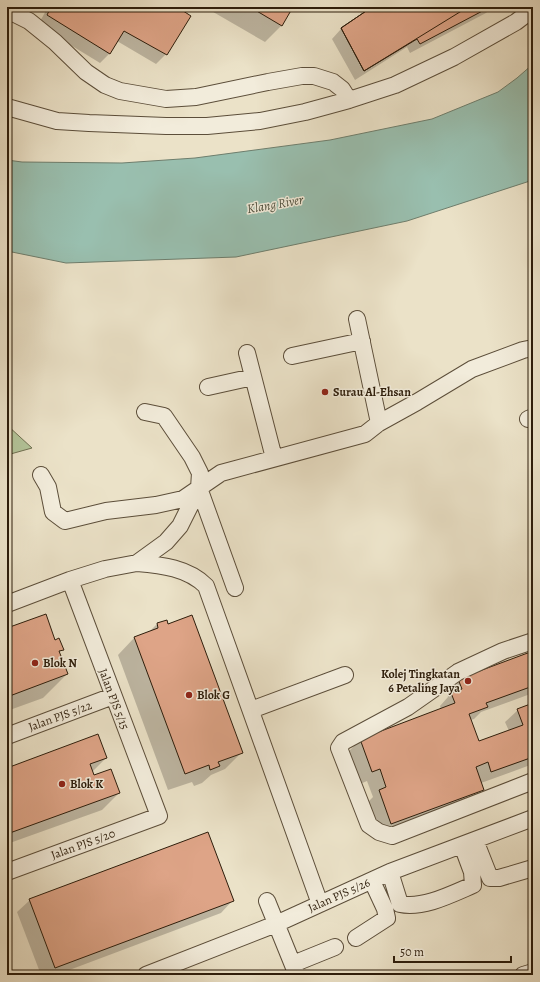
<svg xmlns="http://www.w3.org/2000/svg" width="540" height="982" font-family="Alegreya,serif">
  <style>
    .green { fill: #b3c499; stroke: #707052 }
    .water { fill: #99bfaf; stroke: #6e7e6d }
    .shadow { fill: #0003 }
    .building { fill: #dea487; stroke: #2d1d0b }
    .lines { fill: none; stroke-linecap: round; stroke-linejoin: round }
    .minor-casing { stroke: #5c4e3a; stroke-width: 18 }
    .minor { stroke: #f2ecdb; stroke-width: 16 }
    .poi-dot { fill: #8f2418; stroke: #f2ecdb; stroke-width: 1.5 }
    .labels { text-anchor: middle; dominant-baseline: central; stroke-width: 3; stroke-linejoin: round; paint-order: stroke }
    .poi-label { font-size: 12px; font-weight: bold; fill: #2d1d0b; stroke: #f2ecdb; text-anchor: start }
    .street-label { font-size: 12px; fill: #2d1d0b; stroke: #f2ecdb }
    .water-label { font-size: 13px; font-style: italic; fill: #4d4e3c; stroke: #f2ecdb }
  </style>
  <rect width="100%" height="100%" fill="#ebe2c8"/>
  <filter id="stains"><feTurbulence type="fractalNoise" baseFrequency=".005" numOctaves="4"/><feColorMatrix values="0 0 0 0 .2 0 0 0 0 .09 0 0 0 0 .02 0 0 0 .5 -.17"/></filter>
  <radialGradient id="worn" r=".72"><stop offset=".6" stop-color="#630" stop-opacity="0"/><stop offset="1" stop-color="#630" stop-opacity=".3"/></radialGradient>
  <!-- green -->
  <path class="green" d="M7,425L32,448L7,455Z"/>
  <!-- water -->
  <path class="water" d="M533,64V180L407,221L236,257L66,263L7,251V160L22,162L122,163L195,158L330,140L432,119L498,92L517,78Z"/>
  <!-- shadow -->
  <path class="shadow" d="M48,7H175L166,54L156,64L117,41L109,54L100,63L38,25Z
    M209,7H292L282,25L265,42L208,9Z
    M373,7H492L486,13L410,53L407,47L355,80L332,39L341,29Z
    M157,624L242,752L225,769L211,775L202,783L194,786L192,782L168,790L118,655L134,638L149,632Z
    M7,629L55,641L62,649L59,653L67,674L43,698L7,711Z
    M533,652V693L481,712L474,719L470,720L478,743L509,731L505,722L518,710L533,704V764L481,783L483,789L471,802L379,836L367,803L373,797L367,781L360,784L348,752L360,740L441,710L440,706L448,697L447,692L459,680Z
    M106,758L92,772L94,776L119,793L102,810L7,844V769Z
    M30,900H233L221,913L56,975H41L17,912Z"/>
  <!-- building -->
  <path class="building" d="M51,7H177L191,16L167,55L124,31L110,54L47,15Z
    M250,7H293L282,26Z
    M372,7H468L364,71L341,28Z
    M372,7H490L420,44L417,39L364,71L341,28Z
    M46,614L55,640L59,638L64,650L59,651L68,674L7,697V628Z
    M192,615L243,753L218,762L220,766L210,770L209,765L185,774L134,637L158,628L157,623L167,620L168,624Z
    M533,651V686L486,703L488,707L469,714L479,741L523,725L517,709L533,703V757L491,772L488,762L476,767L484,790L391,824L379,790L386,787L380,769L372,772L360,739L455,703L451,693L462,689L458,679Z
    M98,734L107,758L90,764L94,775L111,769L120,793L7,834V768Z
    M208,832L234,901L55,968L29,899Z"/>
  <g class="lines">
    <!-- minor casing -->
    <g class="minor-casing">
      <path id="minor" d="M7,10L29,21L55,42L86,72L105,85L120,91L166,99L196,97L268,82L302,76H314L333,82L342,89L349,100
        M7,107L57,121L89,123L166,126H207L260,121L305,112L349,100L395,85L454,57L516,22L533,9
        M357,319L379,423
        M247,353L274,458
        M292,356L362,341
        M208,387L253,377
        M528,419L533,417
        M41,475L48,487L53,512L65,521L106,511L156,505L183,499L221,473L365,434L379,423L417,402L472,369L523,350L533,348
        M199,488L235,588
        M137,563C162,565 188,568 206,586L320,904
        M7,604L70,580L105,569L137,563L166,542L180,526L199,488L200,473L192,457L164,416L145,412
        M533,641L503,651L458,672L408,707L343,742L339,748L369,825L379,832L392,836L533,781
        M251,710L345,675
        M7,736L113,696
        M475,840L490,878H499L533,868
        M7,872L159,816L70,580
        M390,872L400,904C423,909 452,894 473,885L472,872L462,845
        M267,901L297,975
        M356,938L387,918L385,909L372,881
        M293,964L335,947
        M146,975L276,924L390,872L533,818
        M523,975L533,972"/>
    </g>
    <!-- minor -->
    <use href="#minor" class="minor"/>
  </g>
  <!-- markers -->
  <g class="poi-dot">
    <circle cx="325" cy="392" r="4"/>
    <circle cx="35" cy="663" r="4"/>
    <circle cx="468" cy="681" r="4"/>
    <circle cx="189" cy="695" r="4"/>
    <circle cx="62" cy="784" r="4"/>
  </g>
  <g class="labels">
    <!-- poi labels -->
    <g class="poi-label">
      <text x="333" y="392">Surau Al-Ehsan</text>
      <text x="43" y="663">Blok N</text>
      <text x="460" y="674" text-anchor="end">Kolej Tingkatan<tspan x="460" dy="14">6 Petaling Jaya</tspan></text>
      <text x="197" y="695">Blok G</text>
      <text x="70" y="784">Blok K</text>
    </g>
    <!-- street labels -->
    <g class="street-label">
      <text transform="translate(114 699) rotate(69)">Jalan PJS 5/15</text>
      <text transform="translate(60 716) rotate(-20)">Jalan PJS 5/22</text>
      <text transform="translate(83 844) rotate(-20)">Jalan PJS 5/20</text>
      <text transform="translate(339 895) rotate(-24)">Jalan PJS 5/26</text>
    </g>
    <!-- water labels -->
    <g class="water-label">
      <text transform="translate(275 204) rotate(-10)">Klang River</text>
    </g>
  </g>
  <!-- margin -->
  <rect width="540" height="982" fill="none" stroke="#ebe2c8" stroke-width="24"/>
  <rect x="8" y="8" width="524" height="966" fill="none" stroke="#2d1d0b" stroke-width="2"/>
  <rect x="12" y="12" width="516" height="958" fill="none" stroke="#2d1d0b"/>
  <!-- scale -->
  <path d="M394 956v6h117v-6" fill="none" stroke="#2d1d0b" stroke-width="2"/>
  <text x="400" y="956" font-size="12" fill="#2d1d0b" stroke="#f2ecdb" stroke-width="3" paint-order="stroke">50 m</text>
  <rect width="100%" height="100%" filter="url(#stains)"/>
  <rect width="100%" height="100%" fill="url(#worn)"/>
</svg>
